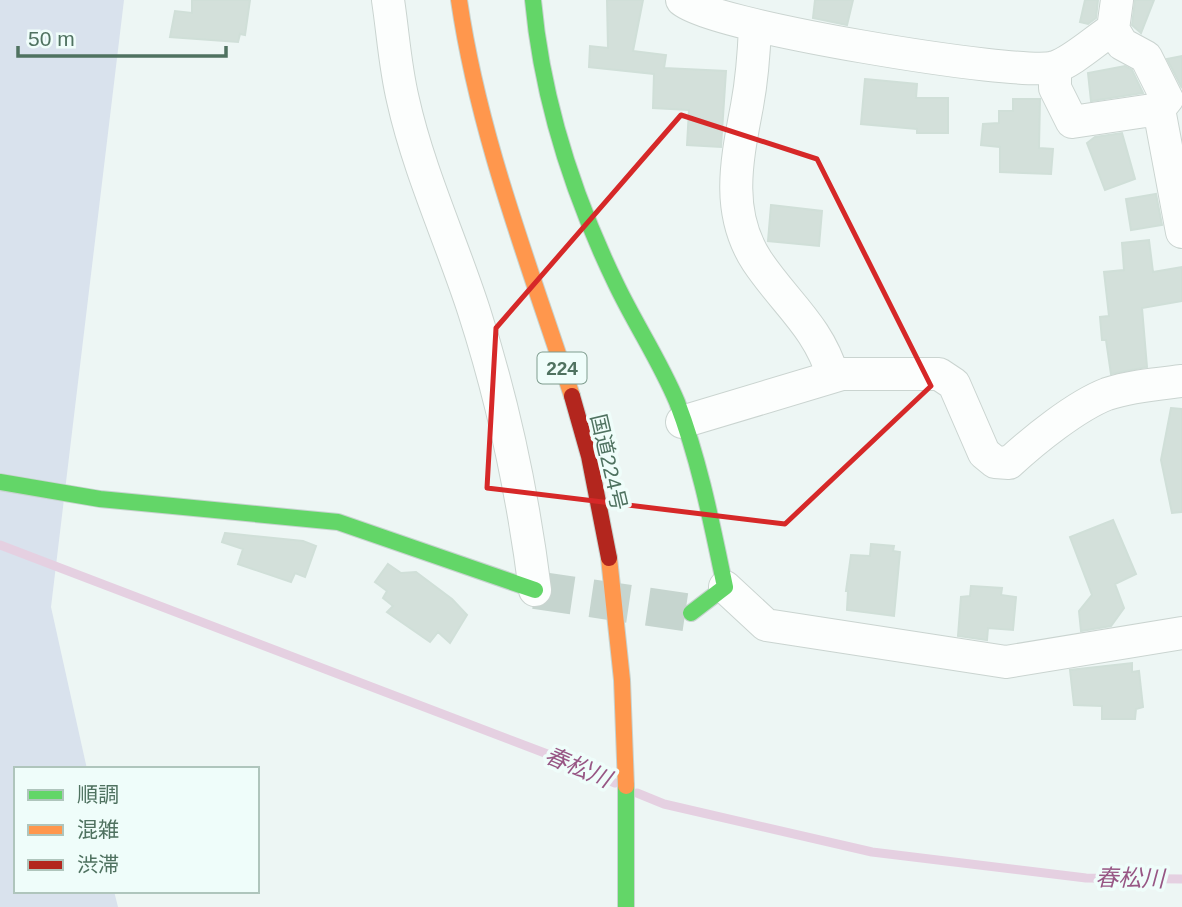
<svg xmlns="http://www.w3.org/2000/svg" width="1182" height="907" font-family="Helvetica,'Noto Sans JP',sans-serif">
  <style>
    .green { fill: #d9e2ed }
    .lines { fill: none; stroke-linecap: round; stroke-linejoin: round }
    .stream { stroke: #e5d0e1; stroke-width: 9 }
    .building { fill: #d3e0da; stroke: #d0dfd8; stroke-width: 2 }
    .secondary-tunnel { stroke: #c6d5cf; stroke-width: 38; stroke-dasharray: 38 19; stroke-linecap: butt }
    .street-casing { stroke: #cad4d0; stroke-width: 34 }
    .fast-casing { stroke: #c7d3cf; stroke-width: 18 }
    .slow-casing { stroke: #c7d3cf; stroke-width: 18 }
    .jam-casing { stroke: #c7d3cf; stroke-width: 18 }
    .street { stroke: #fcfefd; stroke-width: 32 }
    .fast { stroke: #63d668; stroke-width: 16 }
    .slow { stroke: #ff974d; stroke-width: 16 }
    .jam { stroke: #b3261e; stroke-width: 16 }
    .marked { fill: none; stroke: #d62828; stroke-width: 5; stroke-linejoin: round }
    .labels { text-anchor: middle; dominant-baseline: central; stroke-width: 7; stroke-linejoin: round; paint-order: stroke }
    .shield { fill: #effdfa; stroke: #7f9c8e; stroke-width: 2 }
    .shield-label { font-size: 19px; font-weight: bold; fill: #4f7260 }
    .street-label { font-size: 21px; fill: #4f7260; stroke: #effdfa }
    .water-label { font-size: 23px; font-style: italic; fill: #975684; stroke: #effdfa }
  </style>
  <rect width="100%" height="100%" fill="#edf6f4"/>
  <!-- green -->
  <path class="green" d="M0,0H124L51,607L87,769H16V891H114L118,907H0Z"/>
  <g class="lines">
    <!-- stream -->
    <path class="stream" d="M0,545L550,755L615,783
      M637,793L664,804L872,852L1086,878L1182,879"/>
  </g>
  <!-- building -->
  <path class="building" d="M192,0H250L245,35L240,34L238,42L170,37L175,11L192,13Z
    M607,0H643L633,51L666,55L664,68L726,71L721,147L687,145L689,110L653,108L654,74L589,67L590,46L608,48Z
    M815,0H853L847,25L813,18Z
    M1085,0H1098L1096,18L1088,24L1080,22Z
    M1135,0H1154L1141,33L1132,25Z
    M1182,56V88L1167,59Z
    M1125,66L1132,70L1143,93L1091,101L1088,73Z
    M865,79L917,84L916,98H948V133H917V129L861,124Z
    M1013,99H1040L1039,148L1053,149L1051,174L1000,172V147L981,145L983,124L999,123V111H1013Z
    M1122,133L1135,179L1105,190L1087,143L1095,137Z
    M1156,194L1162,225L1131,230L1126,199Z
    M771,205L822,211L819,246L768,241Z
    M1149,240L1153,272L1182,267V301L1142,308L1147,367L1111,374L1106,340H1102L1100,317L1109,316L1104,272L1124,270L1122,243Z
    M1171,408L1182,409V512L1172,513L1161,460Z
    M1113,520L1136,574L1115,584L1124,608L1111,626L1081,631L1079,611L1092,595L1070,537Z
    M225,533L303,541L316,546L305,577L295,573L291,582L238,564L243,549L222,542Z
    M871,544L894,546L893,551L900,552L894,616L847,610L848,591H846L851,555L870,556Z
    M388,564L401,573L416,572L452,599L467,615L450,643L438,632L430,642L387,612L393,606L383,598L387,591L375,582Z
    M971,586L1002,588L1001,595L1016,597L1013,630L988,628L987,640L958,636L961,597L970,596Z
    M1132,663V672L1139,671L1143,707L1136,709L1135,719H1102V706L1074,705L1070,670Z"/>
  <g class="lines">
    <!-- secondary-tunnel -->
    <path class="secondary-tunnel" d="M535,590L691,613"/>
    <!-- street casing -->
    <g class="street-casing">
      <path id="street" d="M388,0C393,33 395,67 403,100C419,172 451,240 474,311C503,401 523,495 535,590
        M682,0C700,24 1022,78 1055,67C1072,62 1097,39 1113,29
        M1117,0L1113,29L1122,44L1146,57L1167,99L1159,109L1182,232
        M755,26C754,53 752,79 747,106C737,159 725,212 757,261C785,303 818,326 833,376
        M1055,68V88L1072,122L1159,109
        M682,422L842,374H939L954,384L984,453L995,462L1009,463C1034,440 1076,406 1107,394C1131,386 1157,384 1182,381
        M725,587L766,625L1006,662L1182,633"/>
    </g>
    <!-- fast casing -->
    <g class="fast-casing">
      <path id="fast" d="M533,0C542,99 573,195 616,284C635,324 660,361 677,402C700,462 712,525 725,587L691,613
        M0,482L100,499L338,522L535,590
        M626,907V786"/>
    </g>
    <!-- slow casing -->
    <g class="slow-casing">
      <path id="slow" d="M459,0C479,137 529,264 572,396
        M609,558L622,680L626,786"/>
    </g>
    <!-- jam casing -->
    <g class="jam-casing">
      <path id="jam" d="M572,396L589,456L609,558"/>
    </g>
    <!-- street -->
    <use href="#street" class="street"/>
    <!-- fast -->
    <use href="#fast" class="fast"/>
    <!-- slow -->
    <use href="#slow" class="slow"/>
    <!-- jam -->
    <use href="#jam" class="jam"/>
  </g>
  <!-- marked area -->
  <path class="marked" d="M681,115L817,159L931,386L785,524L487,488L496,328Z"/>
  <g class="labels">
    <!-- shield labels -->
    <rect class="shield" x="537.5" y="352.5" width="49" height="31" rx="5"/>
    <g class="shield-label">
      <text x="562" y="368">224</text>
    </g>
    <!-- street labels -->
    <g class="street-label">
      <text transform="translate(609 462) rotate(77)">国道224号</text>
    </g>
    <!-- water labels -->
    <g class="water-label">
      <text transform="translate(578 767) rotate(23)">春松川</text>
      <text transform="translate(1130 878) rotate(1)">春松川</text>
    </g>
  </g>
  <!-- legend -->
  <rect x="14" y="767" width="245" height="126" fill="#effdfa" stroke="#afc5bc" stroke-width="2"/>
  <rect x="28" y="790" width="35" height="10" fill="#63d668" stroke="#afc5bc" stroke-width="2"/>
  <text x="77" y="802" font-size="21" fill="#4f7260">順調</text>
  <rect x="28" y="825" width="35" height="10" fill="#ff974d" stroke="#afc5bc" stroke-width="2"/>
  <text x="77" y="837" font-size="21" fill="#4f7260">混雑</text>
  <rect x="28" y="860" width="35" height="10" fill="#b3261e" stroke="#afc5bc" stroke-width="2"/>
  <text x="77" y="872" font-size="21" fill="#4f7260">渋滞</text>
  <!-- scale -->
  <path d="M18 46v10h208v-10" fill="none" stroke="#4f7260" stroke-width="3.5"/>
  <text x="28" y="46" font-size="21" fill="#4f7260" stroke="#effdfa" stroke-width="5" paint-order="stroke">50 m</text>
</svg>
